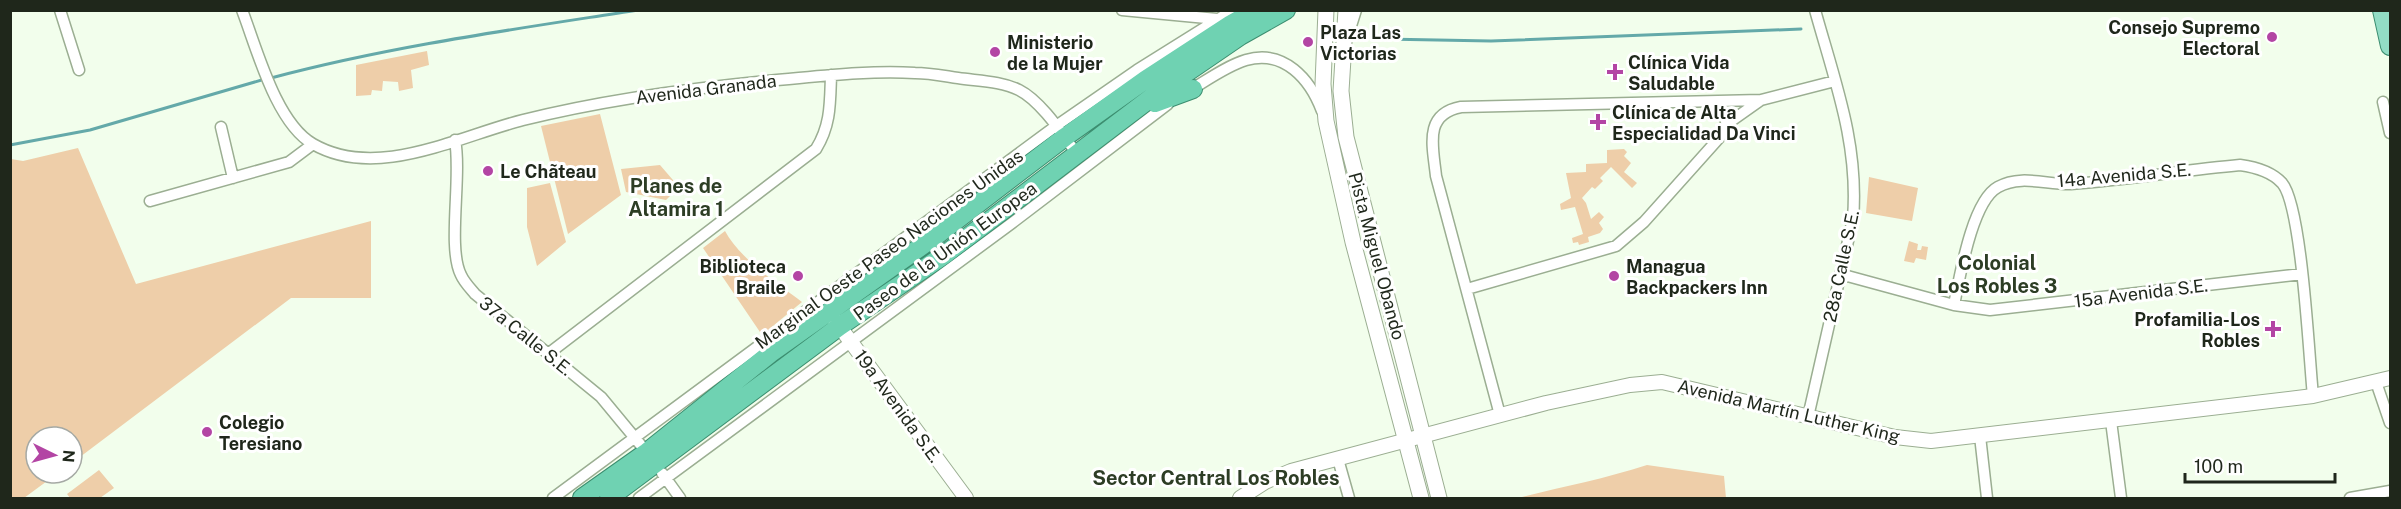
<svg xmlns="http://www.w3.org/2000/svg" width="2401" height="509" font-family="'Public Sans',sans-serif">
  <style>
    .green { fill: #eecea9 }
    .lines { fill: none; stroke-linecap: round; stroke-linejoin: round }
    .stream { stroke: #64a9a9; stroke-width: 3 }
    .minor-casing { stroke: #9bae92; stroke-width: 13 }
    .tertiary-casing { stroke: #9bae92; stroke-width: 16 }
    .secondary-casing { stroke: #9bae92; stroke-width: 17 }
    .primary-casing { stroke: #3c8e70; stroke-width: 20 }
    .trunk-casing { stroke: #3c8e70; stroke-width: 20 }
    .minor { stroke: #fff; stroke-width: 10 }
    .tertiary { stroke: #fff; stroke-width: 14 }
    .secondary { stroke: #fff; stroke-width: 15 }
    .primary { stroke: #93ddc5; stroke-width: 18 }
    .trunk { stroke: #6fd2b2; stroke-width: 18 }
    .poi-dot { fill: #b345a4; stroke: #fff; stroke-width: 2 }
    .labels { text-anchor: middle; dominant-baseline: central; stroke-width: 6; stroke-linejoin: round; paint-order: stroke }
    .poi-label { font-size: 18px; font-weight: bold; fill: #1f271b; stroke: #fff; text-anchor: start }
    .street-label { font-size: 18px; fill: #1f271b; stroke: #fff }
    .neighbourhood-label { font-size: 20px; font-weight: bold; fill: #2d3d25; stroke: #fff }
  </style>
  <rect width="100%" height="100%" fill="#f2feec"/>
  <!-- green -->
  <path class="green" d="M427,51L429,65L411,70L413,88L399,91L398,82L383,81L382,91L372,90L371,95L356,96V65Z
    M600,114L621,195L568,234L541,126Z
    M78,148L136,284L371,221V298H291L72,463V437H36V473H58L24,498H11V159L23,161Z
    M1624,149L1627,152L1624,156L1631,163L1624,172L1637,183L1632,188L1611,167L1600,178L1603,181L1595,189L1592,187L1582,198L1586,203L1591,219L1599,212L1604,217L1599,223L1603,229L1600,233L1588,237L1589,242L1579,245L1578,242L1573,243L1572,238L1583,234L1575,207L1561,210L1560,204L1571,198L1566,173L1586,172V164L1607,163V150Z
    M660,165L679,187L666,200L626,192L621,169Z
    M1869,177L1918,188L1912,221L1866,213Z
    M550,183L566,242L537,266L527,227V188Z
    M725,231C740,259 777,283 802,302L762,335L703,248Z
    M1909,241L1918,244L1917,250H1921L1922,246L1928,247L1926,260L1916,258L1914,263L1904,261Z
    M1647,465L1724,476L1726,498H1518C1561,487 1604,479 1647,465Z
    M99,470L114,488L100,498H70L67,494Z"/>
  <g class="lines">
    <!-- stream -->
    <path class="stream" d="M1383,39L1491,41L1801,29
      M271,78C391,46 516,29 638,10
      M10,145L90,130L265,79"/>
    <!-- minor casing -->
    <g class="minor-casing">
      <path id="minor" d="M60,10L79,70
        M242,10C257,49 276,123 313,144C377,181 459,136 523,120C603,100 684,89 766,81C815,77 866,70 915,73C929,73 944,76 958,78C978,81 1001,81 1019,90C1041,101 1063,135 1077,154
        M1122,10L1217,19
        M1350,29L1356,10
        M1189,91C1206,81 1226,66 1246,60C1284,49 1310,79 1322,111
        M1714,102L1721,109L1727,124
        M2383,102L2390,133
        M221,127L233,178
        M455,140C462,176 447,248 461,275C464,282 470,288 475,294L601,397L649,455
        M150,201L289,162L313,144
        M1840,274L1954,305L1990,310L2302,274
        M1467,289L1616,246L1644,222L1720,137L1727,124L1761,100
        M1954,305C1960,276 1972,201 1998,187C2021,174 2047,185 2071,184C2127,180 2184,170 2240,165C2255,167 2271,171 2282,183C2302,206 2309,358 2313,396
        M548,354L816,149C831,125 830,103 831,75
        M2376,382L2390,423
        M1500,415L1436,176C1433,147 1423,114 1461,107L1761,100L1835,81
        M1808,417L1853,219C1859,144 1835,82 1815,10
        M2111,421L2121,498
        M1980,436L1987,498
        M1338,459L1349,498
        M662,473L680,498
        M553,498L1056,126L1137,70L1233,10
        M639,498L1012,223L1168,104
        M2350,498L2390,491"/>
    </g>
    <!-- tertiary casing -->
    <g class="tertiary-casing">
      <path id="tertiary" d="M834,319L966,498
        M1240,498L1265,482L1291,471L1546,403L1630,385L1662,382L1895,437L1931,441L2313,396L2390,378"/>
    </g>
    <!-- secondary casing -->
    <g class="secondary-casing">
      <path id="secondary" d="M1326,10L1323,84L1326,121L1353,242L1421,498
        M1346,10L1341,91L1346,137L1439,498"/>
    </g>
    <!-- primary casing -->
    <g class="primary-casing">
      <path id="primary" d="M2382,10L2390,46"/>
    </g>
    <!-- trunk casing -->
    <g class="trunk-casing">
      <path id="trunk" d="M1155,103L1193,89
        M582,498L647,452L771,353L933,238L1065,137L1145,80L1231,24L1256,10
        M609,498L840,326L944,255L1164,88L1240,36L1286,10"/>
    </g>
    <!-- minor -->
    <use href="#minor" class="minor"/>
    <!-- tertiary -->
    <use href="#tertiary" class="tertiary"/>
    <!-- secondary -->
    <use href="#secondary" class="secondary"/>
    <!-- primary -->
    <use href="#primary" class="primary"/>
    <!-- trunk -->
    <use href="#trunk" class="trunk"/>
  </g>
  <!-- markers -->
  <g class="poi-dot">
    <circle cx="2272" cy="37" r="6"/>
    <circle cx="1308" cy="42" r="6"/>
    <circle cx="995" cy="52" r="6"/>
    <path d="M1612 63h6v6h6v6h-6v6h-6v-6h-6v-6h6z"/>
    <path d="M1595 113h6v6h6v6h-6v6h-6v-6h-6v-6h6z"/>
    <circle cx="488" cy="171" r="6"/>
    <circle cx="798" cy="276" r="6"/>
    <circle cx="1614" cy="276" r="6"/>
    <path d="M2270 320h6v6h6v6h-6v6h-6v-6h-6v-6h6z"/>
    <circle cx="207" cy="432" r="6"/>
  </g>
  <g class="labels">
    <!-- poi labels -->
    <g class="poi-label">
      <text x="2260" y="27" text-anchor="end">Consejo Supremo<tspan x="2260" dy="21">Electoral</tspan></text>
      <text x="1320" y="32">Plaza Las<tspan x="1320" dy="21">Victorias</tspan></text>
      <text x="1007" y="42">Ministerio<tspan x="1007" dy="21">de la Mujer</tspan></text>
      <text x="1628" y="62">Clínica Vida<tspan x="1628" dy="21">Saludable</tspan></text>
      <text x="1612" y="112">Clínica de Alta<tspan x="1612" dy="21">Especialidad Da Vinci</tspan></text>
      <text x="500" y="171">Le Chãteau</text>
      <text x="786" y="266" text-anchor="end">Biblioteca<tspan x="786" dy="21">Braile</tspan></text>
      <text x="1626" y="266">Managua<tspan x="1626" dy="21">Backpackers Inn</tspan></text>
      <text x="2260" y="319" text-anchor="end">Profamilia-Los<tspan x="2260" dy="21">Robles</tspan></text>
      <text x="219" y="422">Colegio<tspan x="219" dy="21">Teresiano</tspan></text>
    </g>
    <!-- street labels -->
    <g class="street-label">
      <text transform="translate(706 89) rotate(-7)">Avenida Granada</text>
      <text transform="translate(2124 175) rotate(-5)">14a Avenida S.E.</text>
      <text transform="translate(889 249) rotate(-36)">Marginal Oeste Paseo Naciones Unidas</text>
      <text transform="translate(945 251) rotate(-36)">Paseo de la Unión Europea</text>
      <text transform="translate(1377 256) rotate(75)">Pista Miguel Obando</text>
      <text transform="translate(1841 266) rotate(-78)">28a Calle S.E.</text>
      <text transform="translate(2141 293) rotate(-7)">15a Avenida S.E.</text>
      <text transform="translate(526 336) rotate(39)">37a Calle S.E.</text>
      <text transform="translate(898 406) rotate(54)">19a Avenida S.E.</text>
      <text transform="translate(1789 411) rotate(13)">Avenida Martín Luther King</text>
    </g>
    <!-- neighbourhood labels -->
    <g class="neighbourhood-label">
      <text x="676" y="186">Planes de<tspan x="676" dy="23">Altamira 1</tspan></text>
      <text x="1997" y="263">Colonial<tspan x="1997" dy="23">Los Robles 3</tspan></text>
      <text x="1216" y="478">Sector Central Los Robles</text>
    </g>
  </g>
  <!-- border -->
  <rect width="2401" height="509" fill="none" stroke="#1f271b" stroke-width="24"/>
  <!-- north arrow -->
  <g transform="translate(54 455) rotate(95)"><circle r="28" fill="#ffffff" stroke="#a5a9a4" stroke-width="1.5"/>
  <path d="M0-4.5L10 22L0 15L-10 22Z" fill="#b345a4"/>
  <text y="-9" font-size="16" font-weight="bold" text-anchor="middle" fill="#1f271b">N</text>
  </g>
  <!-- scale -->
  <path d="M2185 473v9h150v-9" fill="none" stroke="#1f271b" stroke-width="3"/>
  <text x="2194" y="473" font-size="18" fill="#1f271b" stroke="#ffffff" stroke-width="4.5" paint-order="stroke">100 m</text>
</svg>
